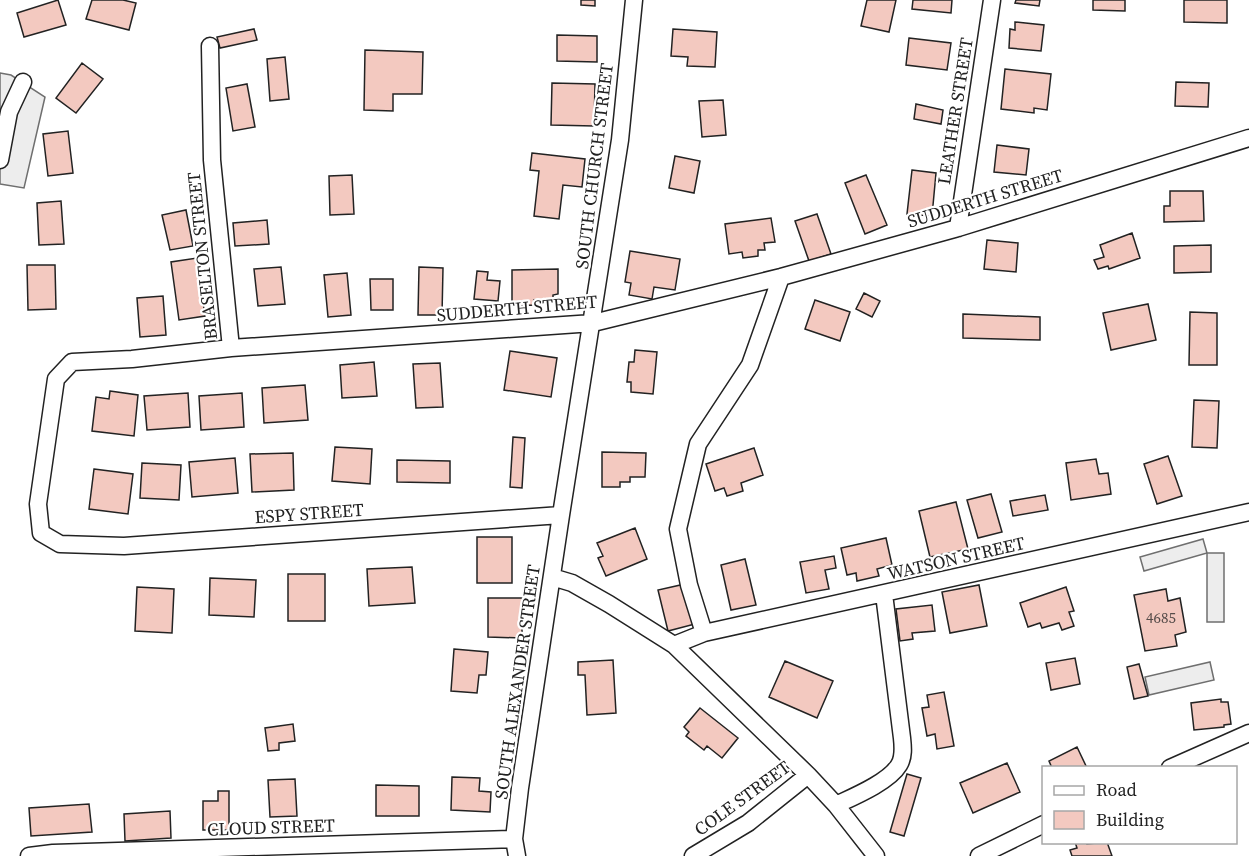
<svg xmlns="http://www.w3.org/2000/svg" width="1249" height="856" font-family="'Source Serif 4',serif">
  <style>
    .parking { fill: #ededed; stroke: #6f6f6f; stroke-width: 1.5 }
    .building { fill: #f3c9c0; stroke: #222; stroke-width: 1.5 }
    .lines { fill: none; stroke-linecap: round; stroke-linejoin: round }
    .street-casing { stroke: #222; stroke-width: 19 }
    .street { stroke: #fff; stroke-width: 16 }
    .labels { text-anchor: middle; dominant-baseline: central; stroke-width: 4.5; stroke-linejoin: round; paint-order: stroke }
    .number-label { font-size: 15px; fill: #564c4a }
    .street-label { font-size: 18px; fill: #222; stroke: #fff }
  </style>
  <rect width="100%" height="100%" fill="#fff"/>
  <!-- parking -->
  <path class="parking" d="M0,73L11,75L45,97L24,188L0,184Z
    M1203,539L1207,553L1144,571L1140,557Z
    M1207,553H1224V622H1207Z
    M1210,662L1214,680L1149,695L1145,677Z"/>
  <!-- building -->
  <path class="building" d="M58,0L66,25L24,37L17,13Z
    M92,0H123L136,3L129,30L86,19Z
    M581,0H595V6L581,5Z
    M867,0H896L889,32L861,26Z
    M913,0H952L951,13L912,9Z
    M1016,0H1040L1039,6L1015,3Z
    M1093,0H1125V11L1093,10Z
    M1184,0H1227V23L1184,22Z
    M1015,22L1044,25L1041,51L1009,48L1010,29L1015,30Z
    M254,29L257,40L220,48L217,37Z
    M673,29L717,32L715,67L687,66L688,57L671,56Z
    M557,35L597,36V62L557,61Z
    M909,38L951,43L947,70L906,65Z
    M365,50L423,52L422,94H393V111L364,110Z
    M285,57L289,99L270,101L267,59Z
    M82,63L103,79L76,113L56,98Z
    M1005,69L1051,74L1047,110L1034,108V113L1001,109Z
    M1176,82L1209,83L1208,107L1175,106Z
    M552,83L595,84L594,126L551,125Z
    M247,84L255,127L233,131L226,88Z
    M723,100L726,135L702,137L699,101Z
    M916,104L943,110L941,124L914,119Z
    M68,131L73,173L48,176L43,134Z
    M997,145L1029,149L1026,175L994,172Z
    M532,153L585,159L582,187L563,185L559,219L534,216L539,171L530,170Z
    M675,156L700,161L694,193L669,188Z
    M912,170L936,173L932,216L907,214Z
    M352,175L354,214L330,215L329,176Z
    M866,175L887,225L865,234L845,183Z
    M1170,191H1203L1204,221L1164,222V206H1170Z
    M61,201L64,244L39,245L37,203Z
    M186,210L193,246L170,250L162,215Z
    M817,214L831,254L809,261L795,221Z
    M771,218L775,242L764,243L765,250H758V256L743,258L742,252L729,254L725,224Z
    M267,220L269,244L235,246L233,223Z
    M1132,233L1140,258L1109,269L1108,266L1098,269L1094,260L1104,257L1100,245Z
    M987,240L1018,243L1016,272L984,269Z
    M1211,245V272L1174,273V246Z
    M630,251L680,259L675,290L654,287L652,299L629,295L631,283L625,282Z
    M197,258L205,316L179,320L171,262Z
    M27,265H55L56,309L28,310Z
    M281,267L285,304L258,306L254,269Z
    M419,267L443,268L442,315H418Z
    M558,269V294L553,295V300H534L535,305L512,306V270Z
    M477,271L488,272L487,280L500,281L498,301L474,299Z
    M347,273L351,315L328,317L324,275Z
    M370,279H393V310H371Z
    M864,293L880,301L872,317L856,309Z
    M163,296L166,335L140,337L137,298Z
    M815,300L850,312L840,341L805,329Z
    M1148,304L1156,340L1111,350L1103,313Z
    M1190,312L1217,313V365H1189Z
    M963,314L1040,317V340L963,338Z
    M635,350L657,352L653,394L631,392V382H627L629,362H634Z
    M510,351L557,358L551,397L504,390Z
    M374,362L377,396L342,398L340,365Z
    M440,363L443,407L416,408L413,364Z
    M305,385L308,420L264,423L262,388Z
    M110,391L138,395L134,436L92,431L96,397L109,399Z
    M188,393L190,427L147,430L144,396Z
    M242,393L244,427L201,430L199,396Z
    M1194,400L1219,401L1217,448L1192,447Z
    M513,437L525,438L522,488L510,487Z
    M335,447L372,449L370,484L332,481Z
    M754,448L763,475L741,483L743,491L727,496L724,488L715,491L706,464Z
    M602,452L646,453L645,477H630V482H620V487H602Z
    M293,453L294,490L252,492L250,454Z
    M1168,456L1182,496L1157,504L1144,464Z
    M235,458L238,493L192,497L189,462Z
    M1096,459L1099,474L1108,473L1111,494L1071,500L1066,463Z
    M397,460L450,461V483L397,482Z
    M142,463L181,465L179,500L140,498Z
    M94,469L133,474L128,514L89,509Z
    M991,494L1002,532L978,538L967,500Z
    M1045,495L1048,510L1013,516L1010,501Z
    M956,502L968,549L930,557L919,511Z
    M635,528L647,559L606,576L598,558L603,556L597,543Z
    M477,537H512V583H477Z
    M886,538L892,565L877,569L879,576L857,581L856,573L847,575L841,548Z
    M834,556L836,568L825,570L829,589L806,593L800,562Z
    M745,559L756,605L731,610L721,565Z
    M412,567L415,603L369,606L367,569Z
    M288,574H325V621H288Z
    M210,578L256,580L254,617L209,615Z
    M685,584L695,624L668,631L658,590Z
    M979,585L987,626L950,633L942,592Z
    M137,587L174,589L172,633L135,631Z
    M1066,587L1074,611L1069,612L1074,626L1062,630L1059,623L1042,628L1040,623L1028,627L1020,603Z
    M1166,589L1168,601L1180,598L1186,632L1175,635L1177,646L1145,651L1134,595Z
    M488,598H522V638L488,637Z
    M932,605L935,631L912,633L913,639L900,641L896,609Z
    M454,649L488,652L486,675H479L477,693L451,691Z
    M1075,658L1080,684L1051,690L1046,663Z
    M613,660L616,713L587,715L585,675H578V662Z
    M785,661L833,681L817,718L769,697Z
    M1139,664L1148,696L1134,699L1127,667Z
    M944,692L954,746L937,749L935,734L927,736L922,708L929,707L927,695Z
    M1221,699V702H1228L1231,724L1224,725V727L1194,730L1191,703Z
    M700,708L738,738L722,758L707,746L704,750L686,736L689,732L684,727Z
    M293,724L295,741L279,743V750L268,751L265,728Z
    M1077,747L1087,768H1052L1049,761Z
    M1007,763L1020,792L973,813L960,783Z
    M907,774L921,778L904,836L890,832Z
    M452,777L480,778L479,791L491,792L490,812L451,810Z
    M295,779L297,816L270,817L268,780Z
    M376,785L419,786V816H376Z
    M218,791H229V830H203V801H218Z
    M89,804L92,832L31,836L29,808Z
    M170,811L171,838L125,841L124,814Z
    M1075,842H1087V844L1107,842L1112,856H1072L1070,850L1077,848Z"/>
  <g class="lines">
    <!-- street casing -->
    <g class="street-casing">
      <path id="street" d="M210,46L212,160L231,348
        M0,160L9,112L23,82
        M958,228L992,0
        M561,515L124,546L60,544L41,533L38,504L56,379L72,362L132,359L231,348L593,323L781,277L958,228L1249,138
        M552,577L572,583L609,604L674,645L808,775L836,805L876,856
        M704,633L689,585L678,529L698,444L750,365L781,277
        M674,645L704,633L1249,512
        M1170,768L1249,733
        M836,805C853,797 889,782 899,765C904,757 903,747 902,738L884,594
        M29,856L53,853L514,839
        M517,856L514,839L520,788L561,515L620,140L634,0
        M693,856L748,823L808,775
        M979,856L1044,824"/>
    </g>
    <!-- street -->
    <use href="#street" class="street"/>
  </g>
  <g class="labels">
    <!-- number labels -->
    <g class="number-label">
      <text x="1161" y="617">4685</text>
    </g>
    <!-- street labels -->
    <g class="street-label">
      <text transform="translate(955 111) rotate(-81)">LEATHER STREET</text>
      <text transform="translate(594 166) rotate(-83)">SOUTH CHURCH STREET</text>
      <text transform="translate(985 198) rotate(-17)">SUDDERTH STREET</text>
      <text transform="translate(202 256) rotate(-96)">BRASELTON STREET</text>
      <text transform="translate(517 308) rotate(-5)">SUDDERTH STREET</text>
      <text transform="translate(309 513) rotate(-4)">ESPY STREET</text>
      <text transform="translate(956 558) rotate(-13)">WATSON STREET</text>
      <text transform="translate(517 682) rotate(-82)">SOUTH ALEXANDER STREET</text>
      <text transform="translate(742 798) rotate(-36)">COLE STREET</text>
      <text transform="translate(271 827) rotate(-2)">CLOUD STREET</text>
    </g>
  </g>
  <!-- legend -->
  <rect x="1042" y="766" width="195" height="78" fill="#ffffff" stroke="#a7a7a7" stroke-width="1.5"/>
  <rect x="1054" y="786" width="30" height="9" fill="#ffffff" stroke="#a7a7a7" stroke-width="1.5"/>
  <text x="1096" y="796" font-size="18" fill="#222222">Road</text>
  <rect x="1054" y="811" width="30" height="18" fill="#f3c9c0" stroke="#a7a7a7" stroke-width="1.5"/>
  <text x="1096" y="826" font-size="18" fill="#222222">Building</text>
</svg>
